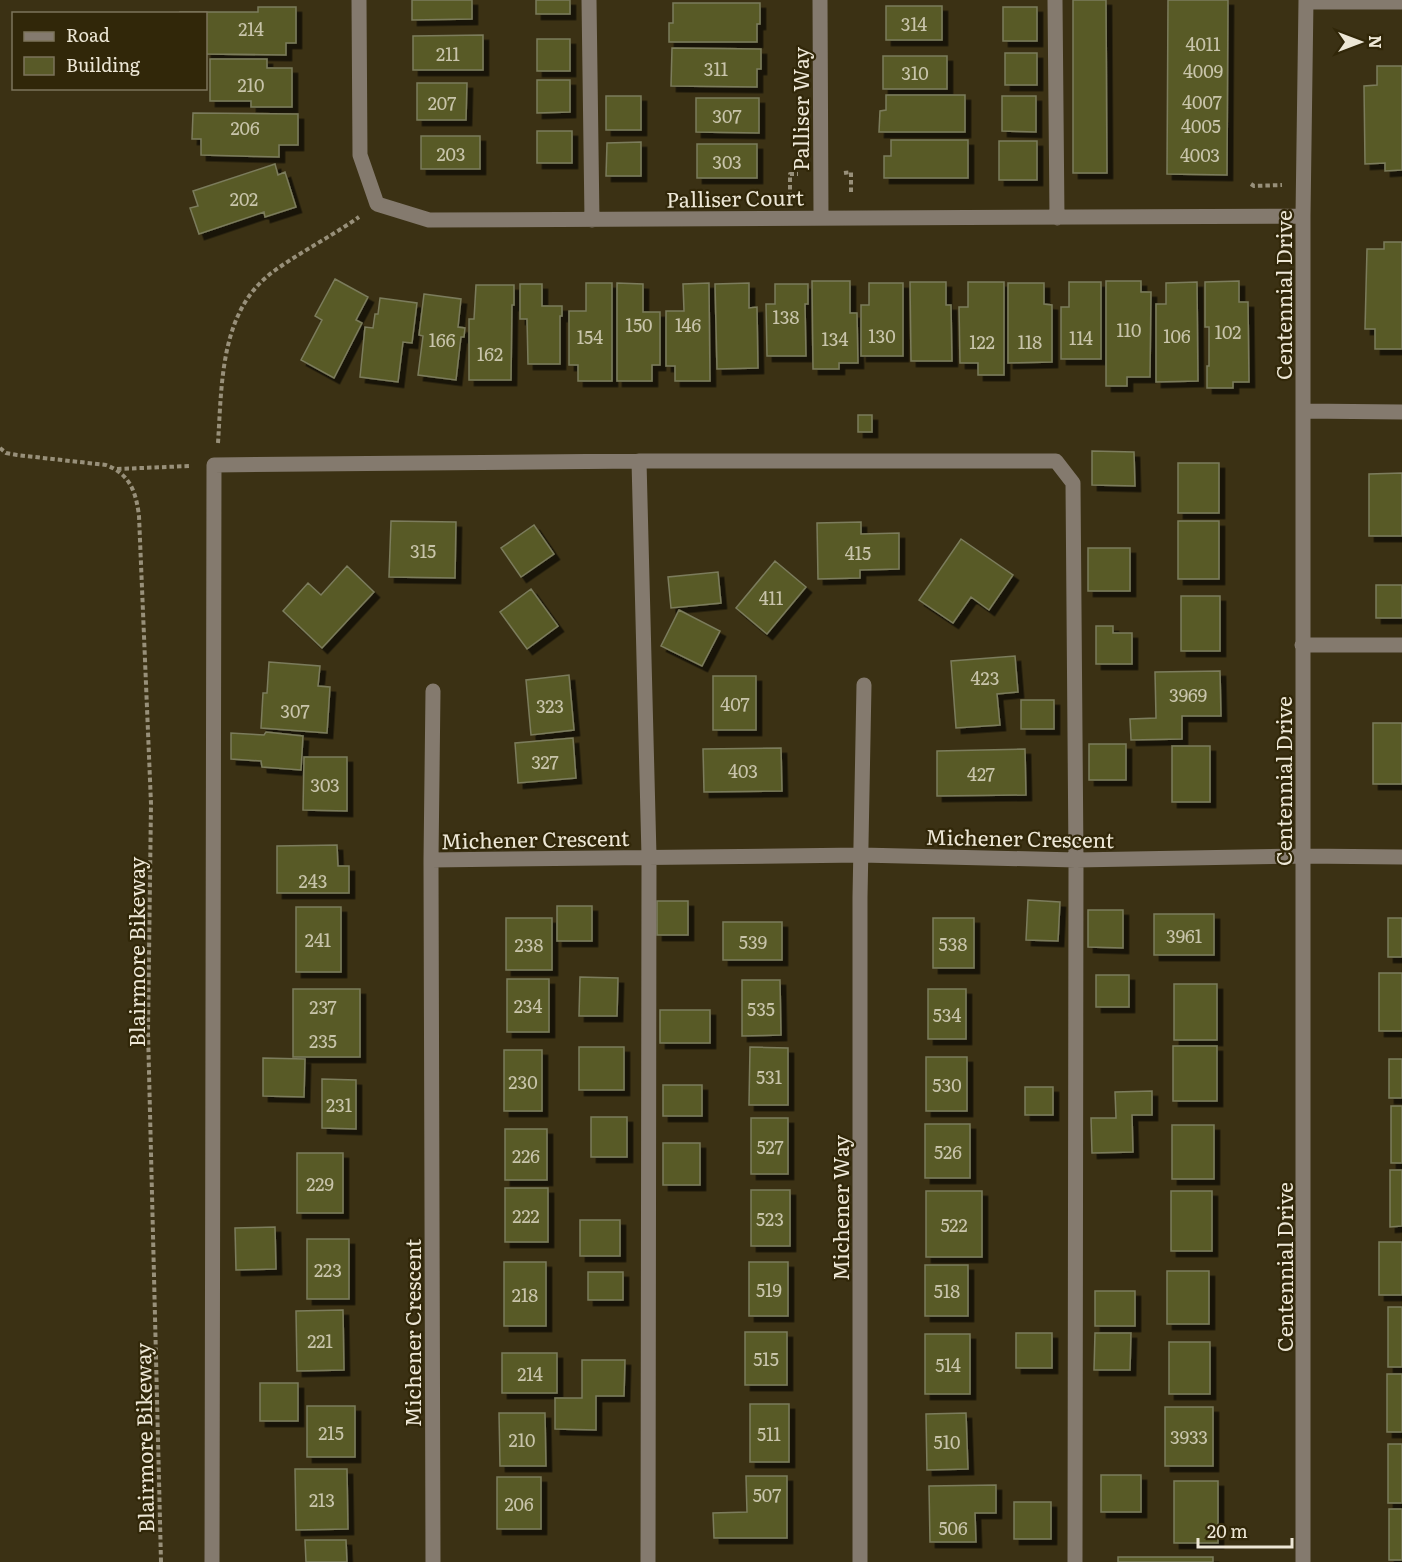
<svg xmlns="http://www.w3.org/2000/svg" width="1402" height="1562" font-family="Literata,serif">
  <style>
    .building { fill: #595a28; stroke: #7b7c5c; stroke-width: 1.5; filter: url(#shadow) }
    .lines { fill: none; stroke-linecap: round; stroke-linejoin: round }
    .path { stroke: #98907a; stroke-width: 4; stroke-dasharray: 4.5 3; stroke-linecap: butt }
    .minor { stroke: #847a6e; stroke-width: 15 }
    .labels { text-anchor: middle; dominant-baseline: central; stroke-width: 4.5; stroke-linejoin: round; paint-order: stroke }
    .number-label { font-size: 18px; fill: #c8c4aa }
    .street-label { font-size: 21px; fill: #ede7d6; stroke: #312709 }
  </style>
  <defs>
    <filter id="shadow"><feDropShadow dx="5.5" dy="5.5" stdDeviation="0" flood-color="#0009"/></filter>
  </defs>
  <rect width="100%" height="100%" fill="#3b3114"/>
  <!-- building -->
  <path class="building" d="M412,0H472V19L412,20Z
    M536,0H570V14H536Z
    M1073,0H1106L1107,173H1073Z
    M1168,0H1228L1227,175L1167,174Z
    M673,3H760V24H757V42H669V23H673Z
    M886,6H942V40H886Z
    M258,7H296V43H286V55L206,54V14H180V12H258Z
    M1003,7H1037V41H1003Z
    M483,35V70H413V36Z
    M537,39H570V71H537Z
    M672,48L761,49V69H757V87L671,86Z
    M1005,53H1037V85H1005Z
    M883,56H947V89H883Z
    M210,59H267V68H292V107H251V101H210Z
    M1377,66H1402V170L1385,171V163L1365,164L1364,86L1377,85Z
    M537,80H570V112L537,113Z
    M417,83H467L466,120H417Z
    M886,95H965V132H879L880,111L886,110Z
    M606,96H641V130H606Z
    M1002,96H1036V132L1002,131Z
    M696,98H759V133L696,132Z
    M193,113L298,114V145H279V157L201,155V139H192Z
    M537,131H572V163H537Z
    M421,136H480V169H421Z
    M891,140H968V178H884V156H891Z
    M999,141H1037V180H999Z
    M641,142V176H606L607,143Z
    M697,144H757V178H697Z
    M275,164L278,175L285,172L296,207L265,217L264,212L199,234L190,208L198,206L193,191Z
    M1384,242H1402V349H1375V329H1365L1367,249H1384Z
    M335,279L368,297L356,320L362,323L334,378L301,360L322,320L315,316Z
    M812,281H850V313H857L858,363H839V369H813Z
    M1106,281H1141V292H1151L1150,377H1127V386H1106Z
    M1239,281V302H1248L1249,382H1233V388H1207V366H1209V327H1205V282Z
    M910,282H946V305H951L952,361H911Z
    M968,282H1004V375H978V363H960L959,307H968Z
    M1069,282H1101V359H1061V307H1069Z
    M1197,282L1198,381L1156,382V304H1166V283Z
    M586,283H612V381H578V365H569V311H586Z
    M617,283L643,284V312H660V365H652V381H617Z
    M709,283L710,381H675V366H666V311H684L683,284Z
    M749,283V308L757,307L758,368L717,369L715,284Z
    M869,283H903V356H861V305H869Z
    M1008,283H1044V304L1052,305V362L1008,363Z
    M520,284H542V306H562V316H560V364H528L527,319H520Z
    M775,284H808V304H805L806,356H767L766,304H775Z
    M476,285H514V305H512L511,380H469V319H474Z
    M424,294L461,299L458,327L465,328L464,337H461L456,380L418,375L423,336L419,335Z
    M380,298L417,303L412,343L403,342L398,382L360,377L365,327L373,328L375,314H378Z
    M858,415H872V432H858Z
    M1092,451L1134,452L1135,486L1092,485Z
    M1178,463H1219V513H1178Z
    M1402,473V536H1369V474Z
    M391,521L456,522L455,578L389,577Z
    M1178,521H1219V579H1178Z
    M861,522V534L899,533V569L860,570V578L818,579L817,523Z
    M534,525L554,554L521,577L501,548Z
    M961,539L1013,575L989,610L971,597L953,623L919,600Z
    M1088,548H1130V591H1088Z
    M775,561L806,587L767,634L736,608Z
    M347,566L374,592L322,648L283,611L308,583L321,595Z
    M718,572L721,603L671,608L668,577Z
    M1376,585H1402V618H1376Z
    M531,589L558,626L527,649L500,612Z
    M1181,596H1220V651H1181Z
    M679,610L720,631L702,666L661,646Z
    M1096,626H1113V633H1132V664H1096Z
    M1015,656L1018,692L997,694L1000,725L956,728L951,661Z
    M269,662L320,666L318,686L330,687L327,733L261,728L263,693H267Z
    M1220,671L1221,716H1182V739L1131,740L1130,719L1156,718L1155,672Z
    M569,675L574,730L531,735L526,680Z
    M713,676H756V730H713Z
    M1021,700H1054V729H1021Z
    M1373,723H1402V784H1373Z
    M266,732L303,736L301,770L262,767L261,761L231,759V733L264,735Z
    M573,738L576,778L518,783L515,743Z
    M1089,744H1126V780H1089Z
    M1172,746H1210V802H1172Z
    M781,748L782,791L704,792L703,749Z
    M1025,749L1026,795L937,796V751Z
    M304,757H347V811L303,810Z
    M337,845L338,866H349V893H277V846Z
    M1028,900L1060,902L1058,941L1026,940Z
    M657,901H688V935H657Z
    M557,906H592V941H557Z
    M296,907H341V972H296Z
    M1088,910H1123V948L1088,947Z
    M1154,914H1214V955H1154Z
    M506,918H552V970H506Z
    M933,918H974V968H933Z
    M1388,918H1402V957H1388Z
    M723,922H782V960H723Z
    M1379,973H1402V1031H1379Z
    M1096,975H1129V1007H1096Z
    M580,977L618,978L617,1016H579Z
    M507,979H549V1032H507Z
    M742,980H780L781,1035L742,1036Z
    M1174,984H1217V1040H1174Z
    M293,989H360V1057H293Z
    M928,989H966V1039H928Z
    M660,1010H710V1043H660Z
    M1173,1046H1217V1101H1173Z
    M579,1047H624V1090H579Z
    M750,1047L788,1048V1105H749Z
    M504,1050H542V1111H504Z
    M926,1057H967V1111H926Z
    M263,1058L305,1059L304,1097L263,1096Z
    M1389,1059H1402V1098H1389Z
    M322,1079L356,1080V1129L322,1128Z
    M663,1085H702V1116H663Z
    M1025,1087H1053V1115H1025Z
    M1152,1091V1115H1132L1133,1152L1092,1153L1091,1118H1116L1115,1092Z
    M1391,1106H1402V1163H1391Z
    M591,1117H627V1157H591Z
    M751,1118H788V1174H751Z
    M925,1124H970V1178H925Z
    M1172,1125H1214V1179H1172Z
    M505,1129H547V1180H505Z
    M663,1143H700V1185H663Z
    M297,1153H343V1213H297Z
    M1390,1170H1402V1226L1390,1227Z
    M505,1188H548V1242H505Z
    M751,1190H790V1246H751Z
    M926,1191H982V1257H926Z
    M1171,1191H1212V1251H1171Z
    M580,1220H620V1256H580Z
    M275,1227L276,1269L236,1270L235,1228Z
    M307,1239H349V1299H307Z
    M1379,1242H1402V1295H1379Z
    M504,1262H546V1326H504Z
    M749,1262H788V1316H749Z
    M925,1265H968V1316H925Z
    M1167,1271H1209V1324H1167Z
    M588,1272H623V1300H588Z
    M1095,1291H1135V1326H1095Z
    M1388,1307H1402V1367H1388Z
    M343,1310L344,1370L297,1371L296,1311Z
    M745,1332H787V1385H745Z
    M1016,1333H1052V1368H1016Z
    M1095,1333H1131L1130,1370H1094Z
    M925,1334H970V1394H925Z
    M1169,1342H1210V1394H1169Z
    M502,1353H557V1393H502Z
    M582,1360H625L624,1396H596V1430L555,1429V1398H582Z
    M1387,1374H1402V1432H1387Z
    M260,1383H298V1421H260Z
    M750,1404H789V1462H750Z
    M307,1406H355V1457H307Z
    M1165,1407H1213V1466H1165Z
    M499,1413H545L546,1466H500Z
    M966,1413L968,1469L927,1470L926,1414Z
    M1388,1444H1402V1503H1388Z
    M295,1469H347L348,1529L296,1530Z
    M1101,1475H1141V1512H1101Z
    M746,1476H787V1538H714L713,1513L747,1512Z
    M497,1477H541V1529H497Z
    M1174,1481H1218V1543H1174Z
    M996,1485V1513H975L976,1542H930L929,1486Z
    M1014,1502H1051V1539H1014Z
    M1389,1509H1402V1560H1389Z
    M305,1540H346L347,1562H306Z
    M1118,1557H1213V1562H1118Z"/>
  <g class="lines">
    <!-- path -->
    <path class="path" d="M844,173L851,172V194
      M1251,184L1254,186L1282,185
      M790,197V174H798
      M218,443C222,382 220,310 274,271C302,251 332,236 359,217
      M0,448L6,453L17,455L106,465C130,474 136,492 139,516L151,804L148,1031L161,1562
      M117,469L190,466"/>
    <!-- minor -->
    <path class="minor" d="M359,0L360,155L377,204L429,220L1303,216
      M589,0L592,220
      M820,0L821,217
      M1055,0L1057,218
      M1306,2H1402
      M1303,411L1402,412
      M639,461L649,856L648,1562
      M1302,645H1402
      M431,860L433,691
      M212,1562L214,465L639,461H1056L1073,483L1076,860L1075,1562
      M433,1562L431,860L861,855L1076,860L1303,856L1402,857
      M860,1562V897L864,685
      M1303,1562V216L1306,0"/>
  </g>
  <g class="labels">
    <!-- number labels -->
    <g class="number-label">
      <text x="914" y="23">314</text>
      <text x="251" y="28">214</text>
      <text x="1203" y="43">4011</text>
      <text x="448" y="53">211</text>
      <text x="716" y="68">311</text>
      <text x="1203" y="70">4009</text>
      <text x="915" y="72">310</text>
      <text x="251" y="84">210</text>
      <text x="1202" y="101">4007</text>
      <text x="442" y="102">207</text>
      <text x="727" y="115">307</text>
      <text x="1201" y="125">4005</text>
      <text x="245" y="127">206</text>
      <text x="451" y="153">203</text>
      <text x="1200" y="154">4003</text>
      <text x="727" y="161">303</text>
      <text x="244" y="198">202</text>
      <text x="786" y="316">138</text>
      <text x="639" y="324">150</text>
      <text x="688" y="324">146</text>
      <text x="1129" y="329">110</text>
      <text x="1228" y="331">102</text>
      <text x="882" y="335">130</text>
      <text x="1177" y="335">106</text>
      <text x="590" y="336">154</text>
      <text x="1081" y="337">114</text>
      <text x="835" y="338">134</text>
      <text x="442" y="339">166</text>
      <text x="982" y="341">122</text>
      <text x="1030" y="341">118</text>
      <text x="490" y="353">162</text>
      <text x="423" y="550">315</text>
      <text x="858" y="552">415</text>
      <text x="771" y="597">411</text>
      <text x="985" y="677">423</text>
      <text x="1188" y="694">3969</text>
      <text x="735" y="703">407</text>
      <text x="550" y="705">323</text>
      <text x="295" y="710">307</text>
      <text x="545" y="761">327</text>
      <text x="743" y="770">403</text>
      <text x="981" y="773">427</text>
      <text x="325" y="784">303</text>
      <text x="313" y="880">243</text>
      <text x="1184" y="935">3961</text>
      <text x="318" y="939">241</text>
      <text x="753" y="941">539</text>
      <text x="953" y="943">538</text>
      <text x="529" y="944">238</text>
      <text x="528" y="1005">234</text>
      <text x="323" y="1006">237</text>
      <text x="761" y="1008">535</text>
      <text x="947" y="1014">534</text>
      <text x="323" y="1040">235</text>
      <text x="769" y="1076">531</text>
      <text x="523" y="1081">230</text>
      <text x="947" y="1084">530</text>
      <text x="339" y="1104">231</text>
      <text x="770" y="1146">527</text>
      <text x="948" y="1151">526</text>
      <text x="526" y="1155">226</text>
      <text x="320" y="1183">229</text>
      <text x="526" y="1215">222</text>
      <text x="770" y="1218">523</text>
      <text x="954" y="1224">522</text>
      <text x="328" y="1269">223</text>
      <text x="769" y="1289">519</text>
      <text x="947" y="1290">518</text>
      <text x="525" y="1294">218</text>
      <text x="320" y="1340">221</text>
      <text x="766" y="1358">515</text>
      <text x="948" y="1364">514</text>
      <text x="530" y="1373">214</text>
      <text x="331" y="1432">215</text>
      <text x="769" y="1433">511</text>
      <text x="1189" y="1436">3933</text>
      <text x="522" y="1439">210</text>
      <text x="947" y="1441">510</text>
      <text x="767" y="1494">507</text>
      <text x="322" y="1499">213</text>
      <text x="519" y="1503">206</text>
      <text x="953" y="1527">506</text>
    </g>
    <!-- street labels -->
    <g class="street-label">
      <text transform="translate(799 109) rotate(-90)">Palliser Way</text>
      <text transform="translate(735 197) rotate(-1)">Palliser Court</text>
      <text transform="translate(1282 295) rotate(-90)">Centennial Drive</text>
      <text transform="translate(1282 781) rotate(-90)">Centennial Drive</text>
      <text transform="translate(1020 837) rotate(1)">Michener Crescent</text>
      <text transform="translate(535 838) rotate(-1)">Michener Crescent</text>
      <text transform="translate(135 952) rotate(-90)">Blairmore Bikeway</text>
      <text transform="translate(839 1208) rotate(-90)">Michener Way</text>
      <text transform="translate(1283 1267) rotate(-90)">Centennial Drive</text>
      <text transform="translate(411 1333) rotate(-90)">Michener Crescent</text>
      <text transform="translate(143 1438) rotate(-91)">Blairmore Bikeway</text>
    </g>
  </g>
  <!-- legend -->
  <rect x="12" y="12" width="195" height="78" fill="#312709" stroke="#7c745b" stroke-width="1.5"/>
  <rect x="24" y="32" width="30" height="9" fill="#847a6e" stroke="#7c745b" stroke-width="1.5"/>
  <text x="66" y="42" font-size="18" fill="#ede7d6">Road</text>
  <rect x="24" y="57" width="30" height="18" fill="#595a28" stroke="#7c745b" stroke-width="1.5"/>
  <text x="66" y="72" font-size="18" fill="#ede7d6">Building</text>
  <!-- north arrow -->
  <g transform="translate(1360 42) rotate(90)" stroke="#312709" stroke-width="4.5" paint-order="stroke">
  <path d="M0-4.5L10 22L0 15L-10 22Z" fill="#ede7d6"/>
  <text y="-9" font-size="16" font-weight="bold" text-anchor="middle" fill="#ede7d6">N</text>
  </g>
  <!-- scale -->
  <path d="M1198 1538v9h94v-9" fill="none" stroke="#ede7d6" stroke-width="3"/>
  <text x="1207" y="1538" font-size="18" fill="#ede7d6" stroke="#312709" stroke-width="4.5" paint-order="stroke">20 m</text>
</svg>
